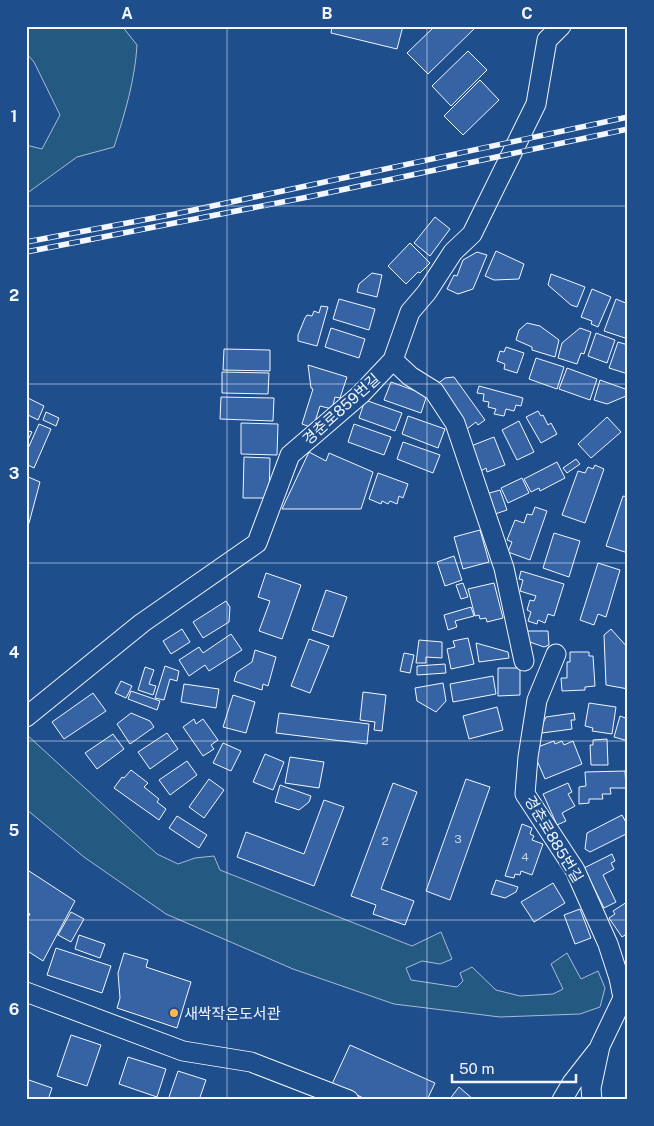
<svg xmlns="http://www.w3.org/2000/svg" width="654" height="1126" font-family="'Public Sans','Noto Sans KR',sans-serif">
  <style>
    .green { fill: #245a82; stroke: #a8bbd7 }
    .building { fill: #3563a3; stroke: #f2f6ff }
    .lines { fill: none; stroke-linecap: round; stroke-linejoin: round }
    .minor-casing { stroke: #f2f6ff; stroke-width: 21 }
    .minor { stroke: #1f4e8c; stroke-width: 19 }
    .rail-casing { stroke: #f2f6ff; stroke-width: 5.5 }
    .rail { stroke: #1f4e8c; stroke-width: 4; stroke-dasharray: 11; stroke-linecap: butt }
    .grid { fill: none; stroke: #f2f6ff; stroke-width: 1; stroke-opacity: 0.55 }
    .poi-dot { fill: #ffb74d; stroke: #1f4e8c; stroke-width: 2 }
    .labels { text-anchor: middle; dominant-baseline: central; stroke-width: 4; stroke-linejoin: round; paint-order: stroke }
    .number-label { font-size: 12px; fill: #c3d1e8 }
    .street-label { font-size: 15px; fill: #f2f6ff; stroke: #1f4e8c }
    .poi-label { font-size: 15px; fill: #f2f6ff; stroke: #1f4e8c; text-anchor: start }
    .neatline { fill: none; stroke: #f2f6ff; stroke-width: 2 }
    .grid-label { font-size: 16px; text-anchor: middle; font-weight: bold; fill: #f2f6ff }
  </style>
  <rect width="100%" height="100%" fill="#1f4e8c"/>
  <!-- green -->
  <path class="green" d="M26,26H122L137,45C135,80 125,113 114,147L77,157L26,194V145L42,149L60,115L34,62L26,53Z
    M26,734L157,854L178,864L195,858L214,856L220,870L412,946L441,932L452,959L440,964L422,961L406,968L411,980L457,987L463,981L460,973L472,967L496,990L520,996L553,994L563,989L551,964L567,953L581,979L598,971L605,988L600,1007L580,1014L500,1017L394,1004L293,969L166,914L84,857L26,809Z"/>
  <!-- building -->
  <path class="building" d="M332,26H403L397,49L331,33Z
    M435,26H477L428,74L407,53Z
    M468,51L487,70L451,106L432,86Z
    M480,80L499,100L463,135L444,116Z
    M435,217L450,229L430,256L414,243Z
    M410,243L430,263L420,273L418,272L406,284L388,266Z
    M496,251L524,264L519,279L494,280L485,276Z
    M477,252L487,255L473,289L458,294L447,289L454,275L457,276L463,260Z
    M372,273L382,275L377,297L357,292L359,284Z
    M551,274L585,287L577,307L571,305L548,285Z
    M592,289L611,297L598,327L591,324L592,321L581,317Z
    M339,299L375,309L369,330L333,319Z
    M616,299L628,304V339L604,331Z
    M321,306L328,307L317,346L298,341V335L305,318L307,315L312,316L314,311L319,313Z
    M527,323L540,326L559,340L555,357L532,350V347L516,340L519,330Z
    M331,328L365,339L359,358L325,347Z
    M580,328L591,332L584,354L581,353L577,364L558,358L562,343Z
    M596,333L615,340L607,363L588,356Z
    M618,342L628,345V374L609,368Z
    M506,347L524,353L517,373L504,369L505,364L497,361L500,351L504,352Z
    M224,349L270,350V371L223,370Z
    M536,358L564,367L557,389L529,379Z
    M308,365L347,377L340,398L335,397L332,409L320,406L313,428L302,424L313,389L311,388Z
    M567,368L597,379L590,400L559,389Z
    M222,372L269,373L268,394L222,393Z
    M454,377L485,420L478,425L476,422L467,429L436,385L445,378Z
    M600,380L628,390L626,396L607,404L594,400Z
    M391,382L427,395L421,413L384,400Z
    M479,386L523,398L521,406L516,405L514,411L506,409L504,416L494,414L496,409L488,407L489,402L483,401L484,394L477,393Z
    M26,397L44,406L38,420L26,414Z
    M221,397L274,398L273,421L220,419Z
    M365,400L402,413L395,431L359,418Z
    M538,411L541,416L543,415L548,425L551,423L557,434L541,443L526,417Z
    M46,412L59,418L56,426L43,420Z
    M408,416L445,429L438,448L402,434Z
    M607,417L621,432L591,458L578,444Z
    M519,421L534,452L517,460L502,430Z
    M241,423L278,424L277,455L241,454Z
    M39,424L51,429L34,468L26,464V453Z
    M354,424L391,437L384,455L348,442Z
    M26,430L32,432L26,444Z
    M494,437L505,465L487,472L486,468L481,471L471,446Z
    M403,442L440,455L433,473L397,459Z
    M309,452L326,461L329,453L373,472L361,509H282Z
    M244,457L270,458L269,498H243Z
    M576,459L580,464L567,473L563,468Z
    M557,462L565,478L540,491L539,488L531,492L524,479Z
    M595,465L604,469L585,523L562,515L578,471L585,473L588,467L593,469Z
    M378,473L408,484L403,498L399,496L397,504L390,501L388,504L382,501L381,504L369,499Z
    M26,476L40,482L29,523L26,529Z
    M522,478L529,493L508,503L501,488Z
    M500,490L507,510L495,514L486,494Z
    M623,496L628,497V553L606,546Z
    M535,507L547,511L530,560L508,552L512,542L507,540L515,520L524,523L527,514L532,515Z
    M480,530L489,562L463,569L454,537Z
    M554,533L580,541L569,577L543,568Z
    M454,556L462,580L445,586L437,562Z
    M598,563L620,570L606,617L598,614L594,625L580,620Z
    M521,571L564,584L554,616L548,614L545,623L538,620L537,624L528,621L531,612L527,610L530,600L534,601L536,596L520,591L523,580L519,579Z
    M266,573L301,585L282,639L259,631L270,601L258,597Z
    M463,583L468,597L461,599L456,585Z
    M494,583L503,618L487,622L486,618L480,619L479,615L475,616L468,589Z
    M326,590L347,597L333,637L312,630Z
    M226,601L230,607L229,622L203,638L193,622Z
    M471,607L474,616L455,621L457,627L448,630L444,615Z
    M182,629L190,642L171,654L163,641Z
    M611,629L628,648V689L606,685L604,635Z
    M526,631H548L549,645L544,647L527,641Z
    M231,634L242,650L209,671L205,665L189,676L179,660L199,647L203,653Z
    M468,638L474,664L451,669L447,649L455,647L453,641Z
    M309,639L329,646L310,693L291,686Z
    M419,640L442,642V658L426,657V663H416Z
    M476,643L508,652L509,658L479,662Z
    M255,650L276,657L268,686L263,684L262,690L234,681L237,672L252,662Z
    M570,652H589V656H593L595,686L585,687V690L562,691L561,678H567V662H570Z
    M404,653L414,655L410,673L400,671Z
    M445,664L446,673L417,675V666Z
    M165,666L179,671L177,681L170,679L164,700L155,698Z
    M145,667L154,670L149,684L156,686L153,695L138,690Z
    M498,668H520V695L498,696Z
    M493,676L496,694L453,702L450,684Z
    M121,681L132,686L126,698L115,693Z
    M443,683L446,701L436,712L417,701L415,688Z
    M184,684L219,689L216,708L181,702Z
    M131,691L160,701L157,710L128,699Z
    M363,692L386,695L382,731L374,730L375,722L360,720Z
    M93,693L106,711L64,739L52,722Z
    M233,695L255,702L246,733L223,727Z
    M589,703L616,707L612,734L592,731L593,728L585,726Z
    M497,707L503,730L469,739L463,716Z
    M131,713L150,721L154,727L130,744L117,724Z
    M279,713L369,724L367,744L276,733Z
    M574,713L575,720H571L572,729L542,733L541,727L546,717Z
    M620,716L628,719V741L614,737Z
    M194,719L196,724L203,719L218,740L211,745L214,749L203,756L183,727Z
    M167,733L178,749L150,769L138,752Z
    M113,734L124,749L97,769L85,753Z
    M607,739L608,765H591L590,745H593V740Z
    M554,741L555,744L562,741L564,745L573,741L582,764L545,779L532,749Z
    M223,743L241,751L231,771L213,763Z
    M265,754L284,762L273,790L253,782Z
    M290,757L324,762L319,788L285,783Z
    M187,761L197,775L170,795L159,780Z
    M131,770L148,783L144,787L159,799L157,802L166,809L159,820L114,788L122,777L124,778Z
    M625,771L626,788H610L611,794H602L603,799H589V803L579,804V787L586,786L585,772Z
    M209,779L224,790L204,818L189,807Z
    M466,779L490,787L450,900L426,891Z
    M393,783L417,792L381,889L414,901L405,925L373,914L376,905L351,896Z
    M568,783L572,792L568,794L575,806L562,813L566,821L557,825L543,794Z
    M280,785L311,796L309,802L299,810L275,802Z
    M324,800L344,807L314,886L237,857L246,832L304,854Z
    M622,815L628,826V833L590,852L585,849L587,833Z
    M177,816L207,835L199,848L169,828Z
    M522,824L532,828L530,834L534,836L532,840L543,844L532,875L521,871L520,875L515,874L514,878L505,876Z
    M612,854L615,861L611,863L614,869L603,875L616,902L604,908L584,868Z
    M26,869L75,901L43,961L26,950V921L30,914L26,911Z
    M496,880L518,887L516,892L505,898L491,894Z
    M553,883L565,903L534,922L521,902Z
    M627,902L628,933L622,937L609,918L615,914L613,911Z
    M580,909L591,938L575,944L564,915Z
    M71,912L84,919L71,942L58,935Z
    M79,935L105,944L100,958L75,949Z
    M56,948L111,966L102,993L47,975Z
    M124,953L148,960L146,967L191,982L177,1028L117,1008L120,998L118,973Z
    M71,1035L101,1045L87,1086L57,1076Z
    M350,1045L435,1083L427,1100H368L332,1084Z
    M128,1057L166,1069L157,1097L119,1084Z
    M178,1071L206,1080L199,1100H168Z
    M26,1079L52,1088L48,1100H26Z
    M459,1087L474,1100H449Z"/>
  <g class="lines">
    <!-- minor casing -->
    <g class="minor-casing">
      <path id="minor" d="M393,360L410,376L434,391L455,423L504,568L524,661
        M556,654L537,700L528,757L525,794L575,870L608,944L619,978L623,998L600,1046L591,1088L592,1100
        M26,717L142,623L257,543L290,455L361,394L393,360L410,312L427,292L453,252L472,234L536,104L547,40L561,26
        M26,992L183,1051L251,1062L349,1100
        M562,1100L572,1083L597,1051"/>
    </g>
    <!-- minor -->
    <use href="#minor" class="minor"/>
    <!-- rail casing -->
    <g class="rail-casing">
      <path id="rail" d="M26,242L175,214L628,117
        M26,252L308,197L628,129"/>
    </g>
    <!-- rail -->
    <use href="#rail" class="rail"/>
  </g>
  <!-- grid -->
  <path class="grid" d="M227,26V1100M427,26V1100M26,206H628M26,384H628M26,563H628M26,741H628M26,920H628"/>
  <!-- markers -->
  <circle class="poi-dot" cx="174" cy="1013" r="5"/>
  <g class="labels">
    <!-- number labels -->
    <g class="number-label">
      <text x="458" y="839">3</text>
      <text x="385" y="841">2</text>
      <text x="525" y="857">4</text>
    </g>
    <!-- street labels -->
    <g class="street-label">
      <text transform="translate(341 409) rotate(-42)">경춘로859번길</text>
      <text transform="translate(554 839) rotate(59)">경춘로885번길</text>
    </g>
    <!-- poi labels -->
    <g class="poi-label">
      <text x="184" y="1013">새싹작은도서관</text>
    </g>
  </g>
  <!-- border -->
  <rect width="654" height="1126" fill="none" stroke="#1f4e8c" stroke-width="55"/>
  <!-- scale -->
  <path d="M452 1074v8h124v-8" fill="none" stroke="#f2f6ff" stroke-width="2.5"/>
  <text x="459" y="1074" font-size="15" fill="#f2f6ff" stroke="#1f4e8c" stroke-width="4" paint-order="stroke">50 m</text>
  <rect x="28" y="28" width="598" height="1070" class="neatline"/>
  <g class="grid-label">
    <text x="127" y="19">A</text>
    <text x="327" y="19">B</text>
    <text x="527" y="19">C</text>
    <text x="14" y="122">1</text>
    <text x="14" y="301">2</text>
    <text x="14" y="479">3</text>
    <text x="14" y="658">4</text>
    <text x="14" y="836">5</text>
    <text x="14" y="1015">6</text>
  </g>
</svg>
